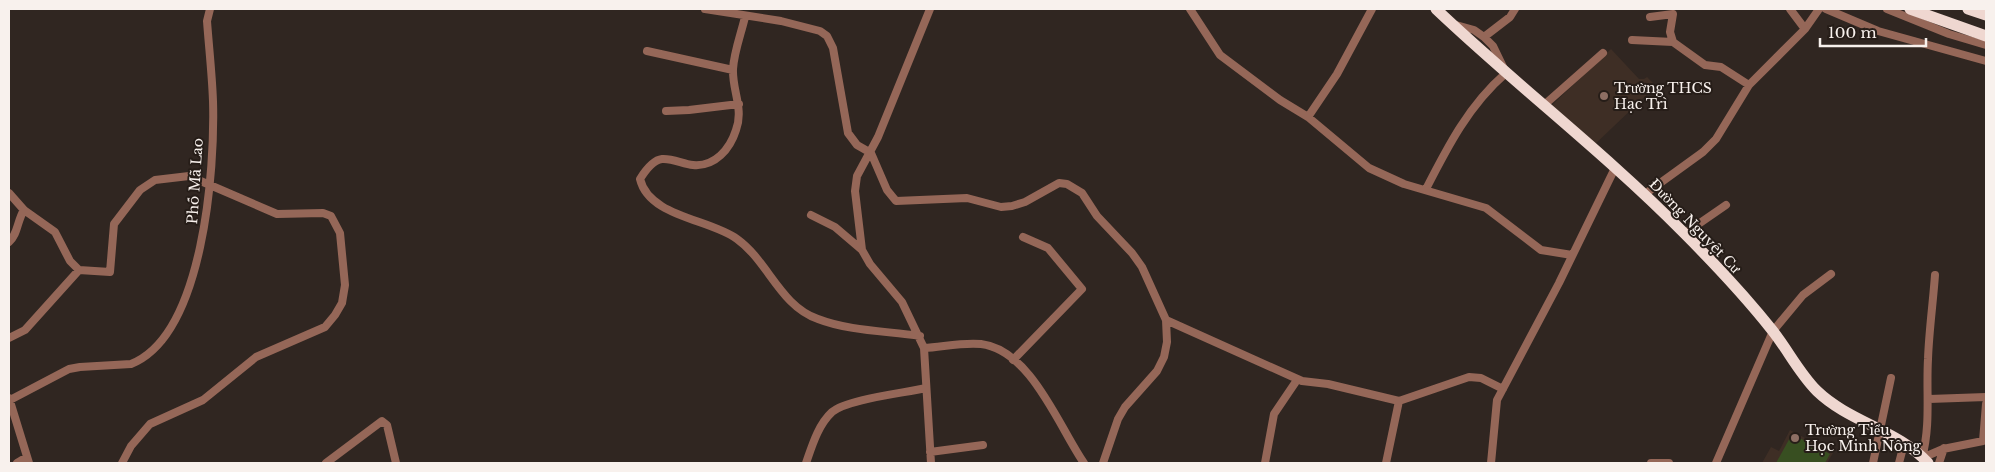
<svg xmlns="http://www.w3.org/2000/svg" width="1995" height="472" font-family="'Libre Baskerville',serif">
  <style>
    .built { fill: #3e2e25 }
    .green { fill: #384f21 }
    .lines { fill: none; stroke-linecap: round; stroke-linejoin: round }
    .minor { stroke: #956758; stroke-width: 8 }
    .highway { stroke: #efd7d0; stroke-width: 11 }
    .education-dot { fill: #8d6e63; stroke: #261d18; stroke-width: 2 }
    .labels { text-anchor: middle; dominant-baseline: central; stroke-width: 4; stroke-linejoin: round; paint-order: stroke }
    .poi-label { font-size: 14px; fill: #f8f1ed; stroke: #261d18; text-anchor: start }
    .street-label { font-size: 14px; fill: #f8f1ed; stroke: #261d18 }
  </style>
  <rect width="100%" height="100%" fill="#302621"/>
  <!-- built -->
  <path class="built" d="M1611,49L1639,79H1644L1647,77L1656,86L1591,148L1551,106Z
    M1790,430L1833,453L1827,463H1762L1771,447L1779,451Z"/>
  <!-- green -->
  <path class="green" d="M1792,434L1830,454L1825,463H1776Z"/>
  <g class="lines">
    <!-- minor -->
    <path class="minor" d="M705,9L781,21L820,31L827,36L833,48L848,133L857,145L871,153L887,190L896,201L967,198L1001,207L1012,206L1025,202L1059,183L1067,184L1082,193L1097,216L1132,253L1142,267L1166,320L1167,342L1164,357L1157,371L1125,407L1118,419L1103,463
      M930,9L878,137L857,176L855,191L862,250L870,264L902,302L924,348L931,463
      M1190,9L1220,55L1280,100L1308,117L1369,168L1404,184L1486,208L1541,250L1572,255
      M1790,9L1805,29
      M1826,9L1878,31L1986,61
      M1887,9L1949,34L1986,45
      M745,17C741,34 734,52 733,69C732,90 744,109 736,130C730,149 715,167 693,165C683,164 672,158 662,159C653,160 645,171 640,179C649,217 710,219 737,239C768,261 780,306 818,319C849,331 887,331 920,336
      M1650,17L1673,14L1670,32L1673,42L1705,65L1721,67L1749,85
      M1456,25L1474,30L1484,37
      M1632,40L1673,42
      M647,51L733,70
      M1543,106L1603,53
      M666,111L689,110L739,104
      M1308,117L1337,74L1372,9
      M1426,189C1448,146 1469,105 1506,73L1493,46L1484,37L1510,17L1515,9
      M9,193L24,210L55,232L70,261L79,270L110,272L114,224L140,190L155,180L189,176L277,214L323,213L331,216L340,233L345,285L342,303L335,315L325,327L256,357L203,400L150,424L131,446L122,463
      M1645,194L1703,152L1716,139L1749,85L1805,29L1819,9
      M811,215L835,227L862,250
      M1684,234L1726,205
      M9,242C18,234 17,221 24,210
      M1166,320L1302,381L1328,384L1399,401L1469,377L1481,378L1503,389
      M9,338L25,330L79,270
      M924,348C942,347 963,342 981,344C1031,350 1059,427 1084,463
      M1013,360L1082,289L1048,248L1023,237
      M9,398L29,463
      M1929,399L1986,397
      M10,400L69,369L80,367L131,364C204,335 215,168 213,101C212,74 209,48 207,21L210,9
      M930,452L983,445
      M1922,458C1931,424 1926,393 1928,359C1929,331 1933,303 1935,275
      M1922,458L1943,449L1983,441L1986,404
      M17,463L27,457
      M326,463L382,421L387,425L396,463
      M806,463C812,446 818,425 832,412C847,399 905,393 926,388
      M1265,463L1274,414L1297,380
      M1386,463L1399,401
      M1491,463L1497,400L1559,283L1615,168
      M1651,463H1669
      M1716,463L1773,331L1803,295L1831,274
      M1873,463L1891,378
      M1899,463L1904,444
      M1939,463L1944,448"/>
    <!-- highway -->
    <path class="highway" d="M1436,9C1516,85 1605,153 1683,232C1714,263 1745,296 1772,330C1788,350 1799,373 1817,391C1849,422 1898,430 1928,463
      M1910,9L1986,36
      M1968,9L1986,15"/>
  </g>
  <!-- markers -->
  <g class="education-dot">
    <circle cx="1604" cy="96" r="5"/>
    <circle cx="1795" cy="438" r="5"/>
  </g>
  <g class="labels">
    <!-- poi labels -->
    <g class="poi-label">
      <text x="1614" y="88">Trường THCS<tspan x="1614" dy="16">Hạc Trì</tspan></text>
      <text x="1805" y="430">Trường Tiểu<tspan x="1805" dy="16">Học Minh Nông</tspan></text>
    </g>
    <!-- street labels -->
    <g class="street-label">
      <text transform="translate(195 181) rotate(-86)">Phố Mã Lao</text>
      <text transform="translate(1695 226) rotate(46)">Đường Nguyệt Cư</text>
    </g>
  </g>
  <!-- border -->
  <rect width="1995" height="472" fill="none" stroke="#f8f1ed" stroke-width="20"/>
  <!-- scale -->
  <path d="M1820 38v8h106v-8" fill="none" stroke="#f8f1ed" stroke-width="2.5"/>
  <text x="1828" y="38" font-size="15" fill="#f8f1ed" stroke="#261d18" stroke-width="4" paint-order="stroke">100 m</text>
</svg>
